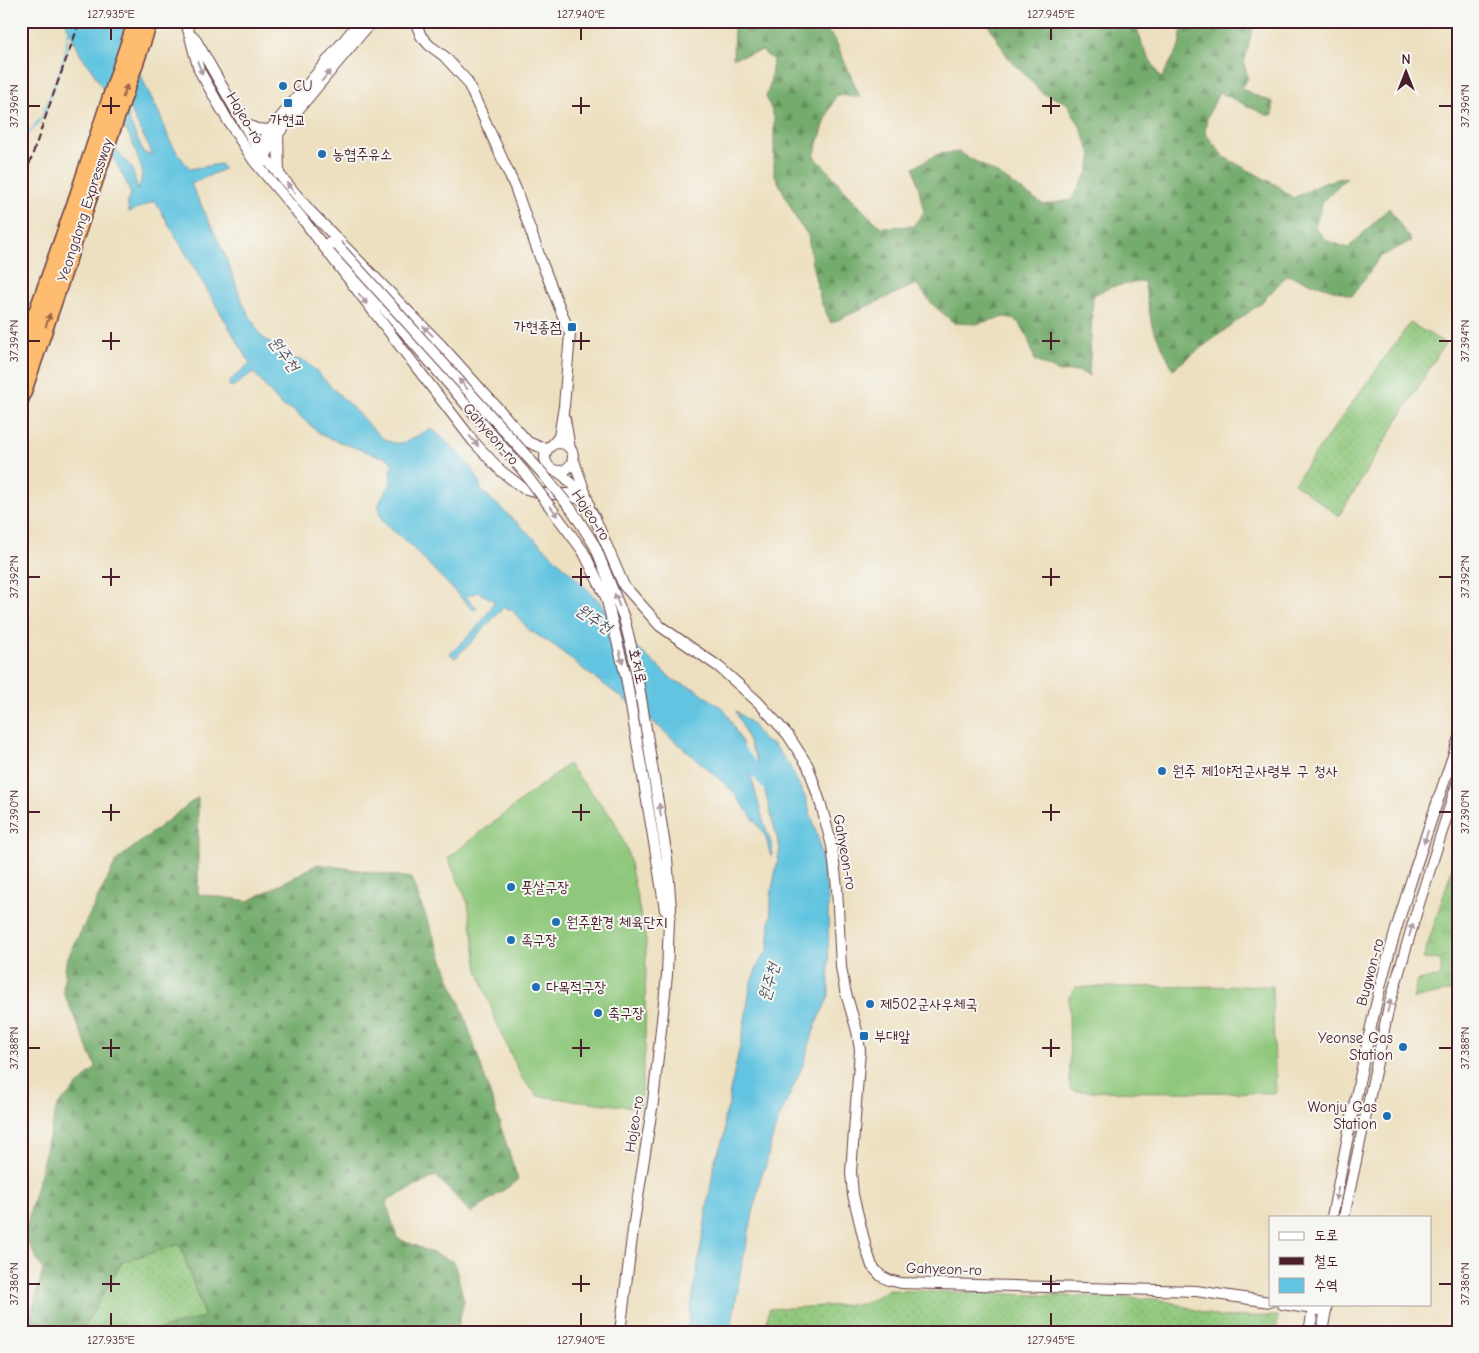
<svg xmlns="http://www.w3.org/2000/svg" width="1479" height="1353" font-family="'Comic Neue','Poor Story',sans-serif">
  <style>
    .grass { fill: url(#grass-dots); stroke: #6c7454 }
    .forest { fill: url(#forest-firs); stroke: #5e664c }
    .park { fill: url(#park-tufts); stroke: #6c7454 }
    .pitch { fill: #8fc87c; stroke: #6c7454 }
    .water { fill: #62c4e0; stroke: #567286; fill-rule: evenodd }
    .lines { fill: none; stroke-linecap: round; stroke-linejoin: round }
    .stream { stroke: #62c4e0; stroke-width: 2 }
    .river { stroke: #62c4e0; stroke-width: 12 }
    .minor-casing { stroke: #623c41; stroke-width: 12 }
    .highway-casing { stroke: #623c41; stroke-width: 18 }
    .minor { stroke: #fff; stroke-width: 10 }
    .highway { stroke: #febc70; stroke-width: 15 }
    .rail { stroke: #4a1f2b; stroke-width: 2; stroke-dasharray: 8 4; stroke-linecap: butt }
    .minor-bridge-casing { stroke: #623c41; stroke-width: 12; stroke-linecap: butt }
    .minor-bridge { stroke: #fff; stroke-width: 10 }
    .oneway { fill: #ae9aa0 }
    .oneway2 { fill: #9b664a }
    .ticks { fill: none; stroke: #4a1f2b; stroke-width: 2 }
    .poi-dot { fill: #1f6fb2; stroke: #f6f6f2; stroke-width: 2 }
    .labels { text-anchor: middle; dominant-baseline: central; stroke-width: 4; stroke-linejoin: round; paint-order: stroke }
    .poi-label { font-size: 15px; fill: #4a1f2b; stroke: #f6f6f2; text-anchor: start }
    .street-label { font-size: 15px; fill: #4a1f2b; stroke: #f6f6f2 }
    .water-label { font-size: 16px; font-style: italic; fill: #515161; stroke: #f6f6f2 }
    .neatline { fill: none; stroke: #4a1f2b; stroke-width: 2 }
    .ticks-label { font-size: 12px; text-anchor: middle; fill: #4a1f2b }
  </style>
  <defs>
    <pattern id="grass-dots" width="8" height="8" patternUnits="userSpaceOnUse" patternTransform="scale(1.25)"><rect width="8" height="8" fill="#8fc87c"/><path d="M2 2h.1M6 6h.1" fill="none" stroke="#7dab6b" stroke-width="1.8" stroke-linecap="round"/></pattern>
    <pattern id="forest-firs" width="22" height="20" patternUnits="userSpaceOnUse" patternTransform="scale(1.25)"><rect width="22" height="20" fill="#73ac6c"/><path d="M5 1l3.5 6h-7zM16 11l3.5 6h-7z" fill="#608b59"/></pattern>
    <pattern id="park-tufts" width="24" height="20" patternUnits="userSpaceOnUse" patternTransform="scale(1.25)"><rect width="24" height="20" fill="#8fc87c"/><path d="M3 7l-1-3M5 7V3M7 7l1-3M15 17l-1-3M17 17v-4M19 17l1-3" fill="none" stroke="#7dab6b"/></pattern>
  </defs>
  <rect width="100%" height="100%" fill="#f6f6f2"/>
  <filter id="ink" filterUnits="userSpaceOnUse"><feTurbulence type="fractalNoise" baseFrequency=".02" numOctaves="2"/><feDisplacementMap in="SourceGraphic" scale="10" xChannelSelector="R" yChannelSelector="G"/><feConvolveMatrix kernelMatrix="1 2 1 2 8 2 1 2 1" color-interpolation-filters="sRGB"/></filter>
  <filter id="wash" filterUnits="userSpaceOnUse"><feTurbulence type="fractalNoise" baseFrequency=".0096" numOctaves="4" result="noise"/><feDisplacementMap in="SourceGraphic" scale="20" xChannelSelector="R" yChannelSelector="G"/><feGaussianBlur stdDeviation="1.12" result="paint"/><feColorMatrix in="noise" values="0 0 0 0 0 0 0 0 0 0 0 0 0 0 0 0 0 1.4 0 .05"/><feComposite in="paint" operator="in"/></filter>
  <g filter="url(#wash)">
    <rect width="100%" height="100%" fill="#ede0c0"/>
    <!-- grass -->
    <path class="grass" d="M1410,323L1445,343L1339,516L1294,483Z
      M180,1244L205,1318L150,1332H81L122,1262Z
      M888,1290L1160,1299L1219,1317L1278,1316L1276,1332H766L769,1309L863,1304Z"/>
    <!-- forest -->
    <path class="forest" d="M734,21H812L834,37L860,97L836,95L828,113L814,156C837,179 856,206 881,227L913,226L924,212L914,167L938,154L959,152L996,173L1044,205L1071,200L1088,172L1092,156L1080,126L1067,103L1042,93L1007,56L986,21H1135L1143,47L1161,79L1179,47L1183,21H1261L1253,27L1244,64L1248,79L1240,88L1257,96L1273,102V115H1266L1219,92L1207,118L1205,133L1224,157L1278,186L1293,198L1326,182L1347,177L1323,201L1315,227L1326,240L1348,248L1389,208L1411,241L1380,257L1352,296L1287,275L1261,303L1173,369L1152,326L1144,281L1111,287L1093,295L1089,376L1078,371L1060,372L1035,361L1027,335L1018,322L1011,318L1004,317L976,324L954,323L933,305L916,284L831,323L821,302L812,264L808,235L799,224L774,173V117L766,96L770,85L773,60L762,51L733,58Z
      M198,797V894L249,901L318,864L411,878L464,1014L518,1180L471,1213L436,1176L386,1201L397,1238L454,1262L464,1300L457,1332H150L205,1317L180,1244L122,1262L81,1332H26L43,1270L24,1236L57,1106L96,1067L63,991L66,961L117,860Z"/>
    <!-- park -->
    <path class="park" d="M1458,850V989L1413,999L1417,981L1441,976V960L1423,959Z"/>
    <!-- pitch -->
    <path class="pitch" d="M568,764L614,820L627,849L646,941L645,1049L640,1108L538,1096L523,1080L498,1027L478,970L468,903L448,858Z
      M1272,986L1276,1093L1075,1091L1070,1089L1069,997L1076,987Z"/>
    <!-- water -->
    <path class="water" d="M65,21H119L145,85L160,115L169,139L178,154L190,169L220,164L224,169L191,184L224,253L244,306L261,336L292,358L307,362L381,437C404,452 410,436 432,429C444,439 483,474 480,489L550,553L596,598L624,629V636L673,680L695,689L725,710L742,743L763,820L773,848L771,856L765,835L732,790L645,715L583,669L555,646L529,630L512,610L504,607C487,624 473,642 455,658L450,654C465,639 486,622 494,601L478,592L466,596L472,604L478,608L473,610L409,544L382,521L378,507L382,497L391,484L390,471L393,465L388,458L376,455L323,436L291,409L282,406L253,372L234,386H229L230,381L250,363L155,201L129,212L127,202L131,194C123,172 110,152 97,132L113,144L122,157L132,168L138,190L141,181L142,170L132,141L91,68L81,56ZM125,106L131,111L153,155L144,153L128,119L129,115Z
      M736,711L750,722L764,741L774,745L789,765L806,799L819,842L828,901L829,996L816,1024L803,1065L778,1121L772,1139L765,1168L761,1176L740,1274L738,1289L730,1332H687L715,1159L720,1148L725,1133L724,1119L729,1105V1096L743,1032L751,982L761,958L768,951L771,908V894L780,849L757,761Z"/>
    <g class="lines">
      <!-- stream -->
      <path class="stream" d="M21,138L29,133L42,117L64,59L69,29"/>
      <!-- river -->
      <path class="river" d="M736,747L771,789"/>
    </g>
  </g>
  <g filter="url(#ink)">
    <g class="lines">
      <!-- minor casing -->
      <g class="minor-casing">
        <path id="minor" d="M415,21L421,36L429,45L444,56L467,81L515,187L542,263L570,334L564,406L559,437L552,445
          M186,22L199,70L227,119L254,161L301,217L473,441L501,471L523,488L545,494H567L582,500
          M194,37L258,149L310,211L442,346L528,442L540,447L549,448
          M243,123L257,129L270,130
          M278,134L279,173
          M257,153L270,130L360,21
          M262,162L278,134L372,21
          M328,243L524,472
          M565,419L570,449
          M545 457a14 14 0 1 1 28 0a14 14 0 1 1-28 0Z
          M573,458L589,504
          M557,471L565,477L575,488L594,516L624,586L628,590L660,626L719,667L758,702L788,735L808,766L821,805L832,846L837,887L841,967L845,990L857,1031L860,1050L851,1172L853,1195L866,1248L872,1266L881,1276L889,1280L901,1283L1196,1291L1270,1302
          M657,860L665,910
          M1332,1217C1348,1136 1363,1055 1383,976C1404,896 1432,819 1458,741
          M1344,1217L1389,1006L1418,907L1458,781
          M1282,1304L1326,1311
          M620,1332L634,1222L653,1102L667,975L669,920L671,909L667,858
          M1309,1332L1314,1304
          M1322,1332L1327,1304"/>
      </g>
      <!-- highway casing -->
      <g class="highway-casing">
        <path id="highway" d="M21,356L74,206L136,21
          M21,399L104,154L150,21"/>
      </g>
      <!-- minor -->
      <use href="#minor" class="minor"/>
      <!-- highway -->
      <use href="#highway" class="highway"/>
      <!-- rail -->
      <path class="rail" d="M21,188L52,98L80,21"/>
      <!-- minor-bridge casing -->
      <g class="minor-bridge-casing">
        <path id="minor-bridge" d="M337,245L542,473L572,510L595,546L624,618L634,658L641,698L667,858
          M524,472L583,551L606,597L626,677L657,860"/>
      </g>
      <!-- minor-bridge -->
      <use href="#minor-bridge" class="minor-bridge"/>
    </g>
    <!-- one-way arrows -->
    <defs><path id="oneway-solid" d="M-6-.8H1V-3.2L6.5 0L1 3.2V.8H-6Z" transform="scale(1.25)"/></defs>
    <g class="oneway">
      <use href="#oneway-solid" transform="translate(200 68) rotate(68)"/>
      <use href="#oneway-solid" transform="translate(326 76) rotate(-50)"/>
      <use href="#oneway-solid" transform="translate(291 188) rotate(-129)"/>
      <use href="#oneway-solid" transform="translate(363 299) rotate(52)"/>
      <use href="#oneway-solid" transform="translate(428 331) rotate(-135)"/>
      <use href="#oneway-solid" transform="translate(463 384) rotate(-132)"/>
      <use href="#oneway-solid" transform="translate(474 441) rotate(49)"/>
      <use href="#oneway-solid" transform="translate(554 511) rotate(53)"/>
      <use href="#oneway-solid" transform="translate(617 600) rotate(-111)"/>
      <use href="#oneway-solid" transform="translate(621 657) rotate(76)"/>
      <use href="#oneway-solid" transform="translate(660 810) rotate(-98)"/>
      <use href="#oneway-solid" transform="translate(1426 837) rotate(108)"/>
      <use href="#oneway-solid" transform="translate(1411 930) rotate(-74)"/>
      <use href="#oneway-solid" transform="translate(1389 1006) rotate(-76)"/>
      <use href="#oneway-solid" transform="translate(1337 1194) rotate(101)"/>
    </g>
    <g class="oneway2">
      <use href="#oneway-solid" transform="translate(125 91) rotate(-71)"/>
      <use href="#oneway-solid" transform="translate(48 320) rotate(-71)"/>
    </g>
  </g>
  <!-- ticks -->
  <path class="ticks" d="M111,28V40M581,28V40M1051,28V40M111,97V114M581,97V114M1051,97V114M28,106H40M102,106H120M572,106H590M1042,106H1060M1439,106H1452M111,332V350M581,332V350M1051,332V350M28,341H40M102,341H120M572,341H590M1042,341H1060M1439,341H1452M111,568V586M581,568V586M1051,568V586M28,577H40M102,577H120M572,577H590M1042,577H1060M1439,577H1452M111,804V821M581,804V821M1051,804V821M28,812H40M102,812H120M572,812H590M1042,812H1060M1439,812H1452M111,1039V1057M581,1039V1057M1051,1039V1057M28,1048H40M102,1048H120M572,1048H590M1042,1048H1060M1439,1048H1452M111,1275V1292M581,1275V1292M1051,1275V1292M28,1284H40M102,1284H120M572,1284H590M1042,1284H1060M1439,1284H1452M111,1313V1326M581,1313V1326M1051,1313V1326"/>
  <!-- markers -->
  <g class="poi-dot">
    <circle cx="283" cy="86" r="5"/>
    <rect x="283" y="98" width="10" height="10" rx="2.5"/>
    <circle cx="322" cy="154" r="5"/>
    <rect x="567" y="322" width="10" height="10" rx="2.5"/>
    <circle cx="1162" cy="771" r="5"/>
    <circle cx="511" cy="887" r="5"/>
    <circle cx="556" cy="922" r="5"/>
    <circle cx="511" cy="940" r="5"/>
    <circle cx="536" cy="987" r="5"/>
    <circle cx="870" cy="1004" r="5"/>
    <circle cx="598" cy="1013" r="5"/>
    <rect x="859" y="1031" width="10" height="10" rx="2.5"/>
    <circle cx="1403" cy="1047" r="5"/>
    <circle cx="1387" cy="1116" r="5"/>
  </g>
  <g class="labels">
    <!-- poi labels -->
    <g class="poi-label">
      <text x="293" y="86">CU</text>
      <text x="288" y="120" text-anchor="middle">가현교</text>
      <text x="332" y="154">농협주유소</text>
      <text x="562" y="327" text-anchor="end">가현종점</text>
      <text x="1172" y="771">원주 제1야전군사령부 구 청사</text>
      <text x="521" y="887">풋살구장</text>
      <text x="566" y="922">원주환경 체육단지</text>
      <text x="521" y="940">족구장</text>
      <text x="546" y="987">다목적구장</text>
      <text x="880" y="1004">제502군사우체국</text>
      <text x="608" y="1013">축구장</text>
      <text x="874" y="1036">부대앞</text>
      <text x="1393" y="1038" text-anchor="end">Yeonse Gas<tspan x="1393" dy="17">Station</tspan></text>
      <text x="1377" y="1107" text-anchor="end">Wonju Gas<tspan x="1377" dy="17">Station</tspan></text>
    </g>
    <!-- street labels -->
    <g class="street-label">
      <text transform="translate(245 118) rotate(59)">Hojeo-ro</text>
      <text transform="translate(85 210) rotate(-72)">Yeongdong Expressway</text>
      <text transform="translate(491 434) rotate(49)">Gahyeon-ro</text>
      <text transform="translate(591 515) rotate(57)">Hojeo-ro</text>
      <text transform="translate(638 666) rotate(77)">호저로</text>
      <text transform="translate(845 852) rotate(80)">Gahyeon-ro</text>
      <text transform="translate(1370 972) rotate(-75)">Bugwon-ro</text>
      <text transform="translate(634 1124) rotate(-81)">Hojeo-ro</text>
      <text transform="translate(944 1269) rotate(2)">Gahyeon-ro</text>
    </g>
    <!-- water labels -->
    <g class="water-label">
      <text transform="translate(284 354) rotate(54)">원주천</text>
      <text transform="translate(594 619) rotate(34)">원주천</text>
      <text transform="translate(769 982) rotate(-74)">원주천</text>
    </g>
  </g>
  <!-- margin -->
  <rect width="1479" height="1353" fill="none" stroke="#f6f6f2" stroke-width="55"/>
  <!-- legend -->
  <rect x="1269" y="1216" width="162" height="90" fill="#f6f6f2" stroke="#b1a0a2"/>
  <rect x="1279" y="1232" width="25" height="8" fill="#ffffff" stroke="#b1a0a2"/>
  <text x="1314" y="1240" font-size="15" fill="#4a1f2b">도로</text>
  <rect x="1279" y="1257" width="25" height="8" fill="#4a1f2b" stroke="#b1a0a2"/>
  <text x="1314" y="1266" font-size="15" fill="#4a1f2b">철도</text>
  <rect x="1279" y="1278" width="25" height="15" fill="#62c4e0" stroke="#b1a0a2"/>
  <text x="1314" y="1290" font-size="15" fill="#4a1f2b">수역</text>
  <!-- north arrow -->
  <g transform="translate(1406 72)" stroke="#f6f6f2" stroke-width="4" paint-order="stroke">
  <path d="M0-4L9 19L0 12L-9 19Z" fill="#4a1f2b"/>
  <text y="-8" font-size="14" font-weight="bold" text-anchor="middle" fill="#4a1f2b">N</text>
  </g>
  <rect x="28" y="28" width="1424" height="1298" class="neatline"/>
  <g class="ticks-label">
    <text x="111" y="18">127.935°E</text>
    <text x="581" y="18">127.940°E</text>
    <text x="1051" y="18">127.945°E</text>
    <text transform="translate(14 106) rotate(-90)" y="4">37.396°N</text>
    <text transform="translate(1465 106) rotate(-90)" y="4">37.396°N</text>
    <text transform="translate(14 341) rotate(-90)" y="4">37.394°N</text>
    <text transform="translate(1465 341) rotate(-90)" y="4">37.394°N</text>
    <text transform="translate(14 577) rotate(-90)" y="4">37.392°N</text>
    <text transform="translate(1465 577) rotate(-90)" y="4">37.392°N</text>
    <text transform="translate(14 812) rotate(-90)" y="4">37.390°N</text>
    <text transform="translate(1465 812) rotate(-90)" y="4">37.390°N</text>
    <text transform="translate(14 1048) rotate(-90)" y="4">37.388°N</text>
    <text transform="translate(1465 1048) rotate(-90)" y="4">37.388°N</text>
    <text transform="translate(14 1284) rotate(-90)" y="4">37.386°N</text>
    <text transform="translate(1465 1284) rotate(-90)" y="4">37.386°N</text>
    <text x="111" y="1344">127.935°E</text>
    <text x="581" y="1344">127.940°E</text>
    <text x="1051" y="1344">127.945°E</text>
  </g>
</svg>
